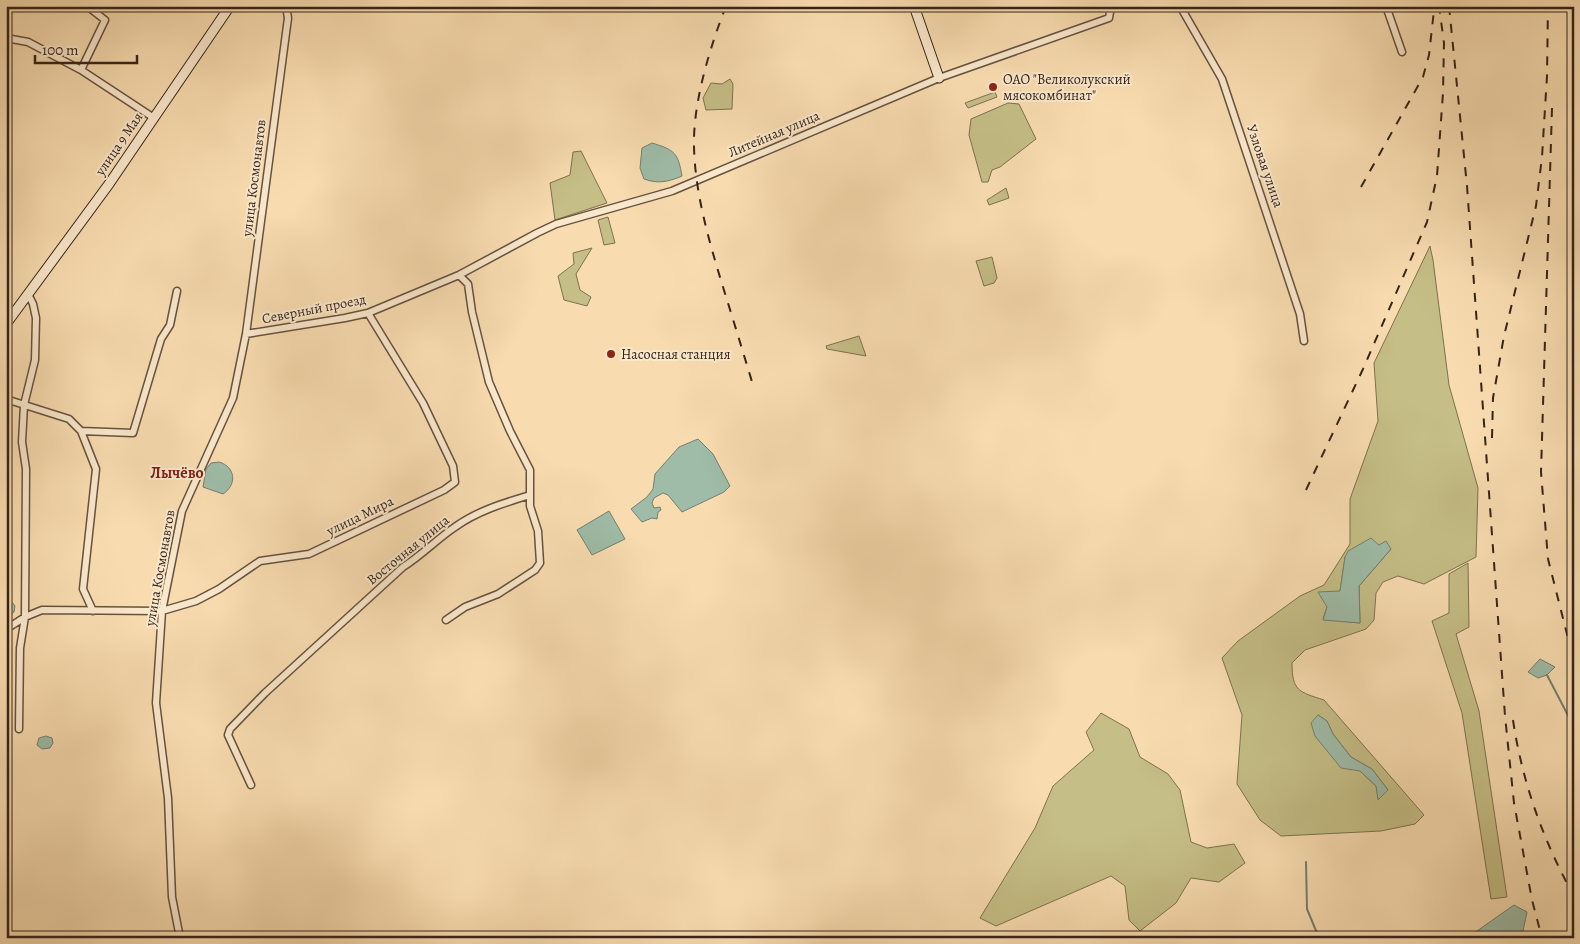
<svg xmlns="http://www.w3.org/2000/svg" width="1580" height="944" font-family="Alegreya,serif">
  <style>
    .green { fill: #c5be86; stroke: #7e7150; fill-rule: evenodd }
    .water { fill: #9ebca8; stroke: #747f6f }
    .lines { fill: none; stroke-linecap: round; stroke-linejoin: round }
    .stream { stroke: #747f6f; stroke-width: 2 }
    .street-casing { stroke: #665240; stroke-width: 9 }
    .secondary-casing { stroke: #36241a; stroke-width: 11 }
    .street { stroke: #fae8cc; stroke-width: 6 }
    .secondary { stroke: #fae8cc; stroke-width: 9 }
    .rail { stroke: #36241a; stroke-width: 2; stroke-dasharray: 9 9; stroke-linecap: butt }
    .poi-dot { fill: #8f2418; stroke: #fae8cc; stroke-width: 2 }
    .labels { text-anchor: middle; dominant-baseline: central; stroke-width: 4; stroke-linejoin: round; paint-order: stroke }
    .poi-label { font-size: 14px; fill: #36241a; stroke: #fae8cc; text-anchor: start }
    .street-label { font-size: 14px; fill: #36241a; stroke: #fae8cc }
    .quarter-label { font-size: 16px; font-weight: bold; fill: #7a1f14; stroke: #fae8cc }
  </style>
  <rect width="100%" height="100%" fill="#f8dcb0"/>
  <filter id="stains"><feTurbulence type="fractalNoise" baseFrequency=".004" numOctaves="4"/><feColorMatrix values="0 0 0 0 .2 0 0 0 0 .09 0 0 0 0 .02 0 0 0 .5 -.17"/></filter>
  <radialGradient id="worn" r=".72"><stop offset=".6" stop-color="#630" stop-opacity="0"/><stop offset="1" stop-color="#630" stop-opacity=".3"/></radialGradient>
  <!-- green -->
  <path class="green" d="M730,79L733,84L732,109L706,110L703,98L711,83L722,84Z
    M995,92L997,97L968,108L965,103Z
    M1008,103L1019,104L1036,139L1000,167L992,170L988,182H982L969,135L971,119Z
    M581,151L607,203L555,220L550,183L570,175L573,152Z
    M1006,188L1009,198L989,205L987,200Z
    M608,217L615,243L604,245L598,220Z
    M1430,246L1433,260L1449,385L1478,488L1476,557L1424,584L1398,576L1383,582L1376,593L1374,620L1366,629L1305,650L1292,663C1292,691 1299,692 1324,700L1424,815L1415,824L1381,831L1281,836L1260,820L1237,784L1242,715L1222,658L1238,641L1300,596L1324,585L1350,544V499L1378,421L1374,363ZM1379,545L1391,549L1359,586L1360,623L1323,619L1327,607L1340,591L1345,557ZM1318,715L1327,721L1333,734L1351,757L1372,769L1388,790L1379,799L1376,786L1360,771Z
    M592,248L576,274L580,290L591,297L587,306L564,300L558,276L574,264L573,253Z
    M992,257L997,278L994,283L984,286L976,261Z
    M859,336L866,356L827,349L826,346Z
    M1468,563L1469,627L1456,634L1479,711L1507,897L1491,899L1462,713L1432,621L1449,613V574Z
    M1101,713L1129,729L1140,757L1168,774L1180,790L1191,842L1207,848L1234,844L1245,863L1219,882L1191,878L1176,903L1140,931L1129,920L1125,886L1111,876L996,926L980,918L1035,828L1053,786L1094,750L1086,732Z"/>
  <!-- water -->
  <path class="water" d="M652,143C675,150 678,153 682,176C668,182 658,184 644,179L640,168L642,148Z
    M698,439L713,454L730,486L724,492L682,512L668,495L663,493L654,498L652,503L654,508L660,507L661,510L658,512L657,519L652,518L642,522L631,509L647,497L653,489L655,474L679,447Z
    M219,462C236,467 237,485 223,494L203,487L206,469L211,463Z
    M609,511L625,539L592,555L577,530Z
    M1371,538L1379,545L1386,541L1391,549L1359,586L1360,623L1323,620L1327,607L1318,592L1340,591L1345,557L1348,551Z
    M6,600L12,602L15,606L14,612L6,618Z
    M1540,659L1555,667L1547,675L1538,678L1528,672Z
    M1318,715L1327,721L1333,734L1351,757L1372,769L1388,790L1378,800L1376,786L1360,771L1341,768L1315,736L1311,723Z
    M46,736L52,738L53,743L50,748L42,749L37,745L39,738Z
    M1514,905L1527,912L1523,931L1524,938H1467Z"/>
  <g class="lines">
    <!-- stream -->
    <path class="stream" d="M1547,675L1574,727
      M1306,862L1307,909L1319,938"/>
    <!-- street casing -->
    <g class="street-casing">
      <path id="street" d="M1180,6L1222,79L1300,314L1304,341
        M1386,6L1402,52
        M6,38L28,42L81,70L154,118
        M81,70L105,20L87,6
        M246,334L345,318L368,313L459,275L537,233L556,224L672,191L939,78L1109,18L1111,6
        M6,401H12L69,419L81,431L96,469L83,589L93,611
        M81,431L133,433L161,339L170,325L177,291
        M446,620L465,607L498,594L535,570L540,563L538,531L530,506V470L510,431L489,382L472,312L468,284L459,275
        M6,627L11,626L25,617L42,610L162,611L196,601L219,589L260,561L309,554L444,490L455,482L453,466L423,403L368,313
        M19,729L20,648L25,617L26,469L22,442L24,405L35,360L36,318L33,304L29,296
        M251,785L228,735L230,729L265,693L403,567C422,555 437,539 455,527C477,511 504,503 530,495
        M180,938L172,897L168,798L156,703L162,611L182,511L233,398L246,334L288,18L286,6"/>
    </g>
    <!-- secondary casing -->
    <g class="secondary-casing">
      <path id="secondary" d="M914,6L939,78
        M6,324L109,184L230,6"/>
    </g>
    <!-- street -->
    <use href="#street" class="street"/>
    <!-- secondary -->
    <use href="#secondary" class="secondary"/>
    <!-- rail -->
    <path class="rail" d="M726,6C710,47 693,102 694,146C695,194 709,241 723,287C733,319 743,352 753,385
      M1449,6L1467,186L1505,716L1514,803L1532,900L1542,938
      M1569,6L1574,26
      M1552,108L1541,472L1548,559L1569,642L1574,654
      M1361,187L1423,77L1429,55L1434,10
      M1492,438L1493,398L1504,336L1536,206L1542,157L1547,76L1548,6
      M1306,490L1363,369L1427,222L1437,176L1443,93L1444,43L1439,6
      M1513,720C1522,781 1543,841 1574,896"/>
  </g>
  <!-- markers -->
  <g class="poi-dot">
    <circle cx="993" cy="87" r="5"/>
    <circle cx="611" cy="354" r="5"/>
  </g>
  <g class="labels">
    <!-- poi labels -->
    <g class="poi-label">
      <text x="1003" y="79">ОАО "Великолукский<tspan x="1003" dy="16">мясокомбинат"</tspan></text>
      <text x="621" y="354">Насосная станция</text>
    </g>
    <!-- street labels -->
    <g class="street-label">
      <text transform="translate(774 134) rotate(-23)">Литейная улица</text>
      <text transform="translate(119 144) rotate(-56)">улица 9 Мая</text>
      <text transform="translate(1265 166) rotate(71)">Узловая улица</text>
      <text transform="translate(254 178) rotate(-83)">улица Космонавтов</text>
      <text transform="translate(314 309) rotate(-11)">Северный проезд</text>
      <text transform="translate(360 516) rotate(-26)">улица Мира</text>
      <text transform="translate(408 550) rotate(-39)">Восточная улица</text>
      <text transform="translate(160 568) rotate(-80)">улица Космонавтов</text>
    </g>
    <!-- quarter labels -->
    <g class="quarter-label">
      <text x="177" y="473">Лычёво</text>
    </g>
  </g>
  <!-- margin -->
  <rect width="1580" height="944" fill="none" stroke="#f8dcb0" stroke-width="25"/>
  <rect x="8" y="8" width="1565" height="929" fill="none" stroke="#36241a" stroke-width="2.5"/>
  <rect x="12" y="12" width="1555" height="919" fill="none" stroke="#36241a"/>
  <!-- scale -->
  <path d="M35 55v8h102v-8" fill="none" stroke="#36241a" stroke-width="2.5"/>
  <text x="42" y="55" font-size="15" fill="#36241a" stroke="#fae8cc" stroke-width="4" paint-order="stroke">100 m</text>
  <rect width="100%" height="100%" filter="url(#stains)"/>
  <rect width="100%" height="100%" fill="url(#worn)"/>
</svg>
